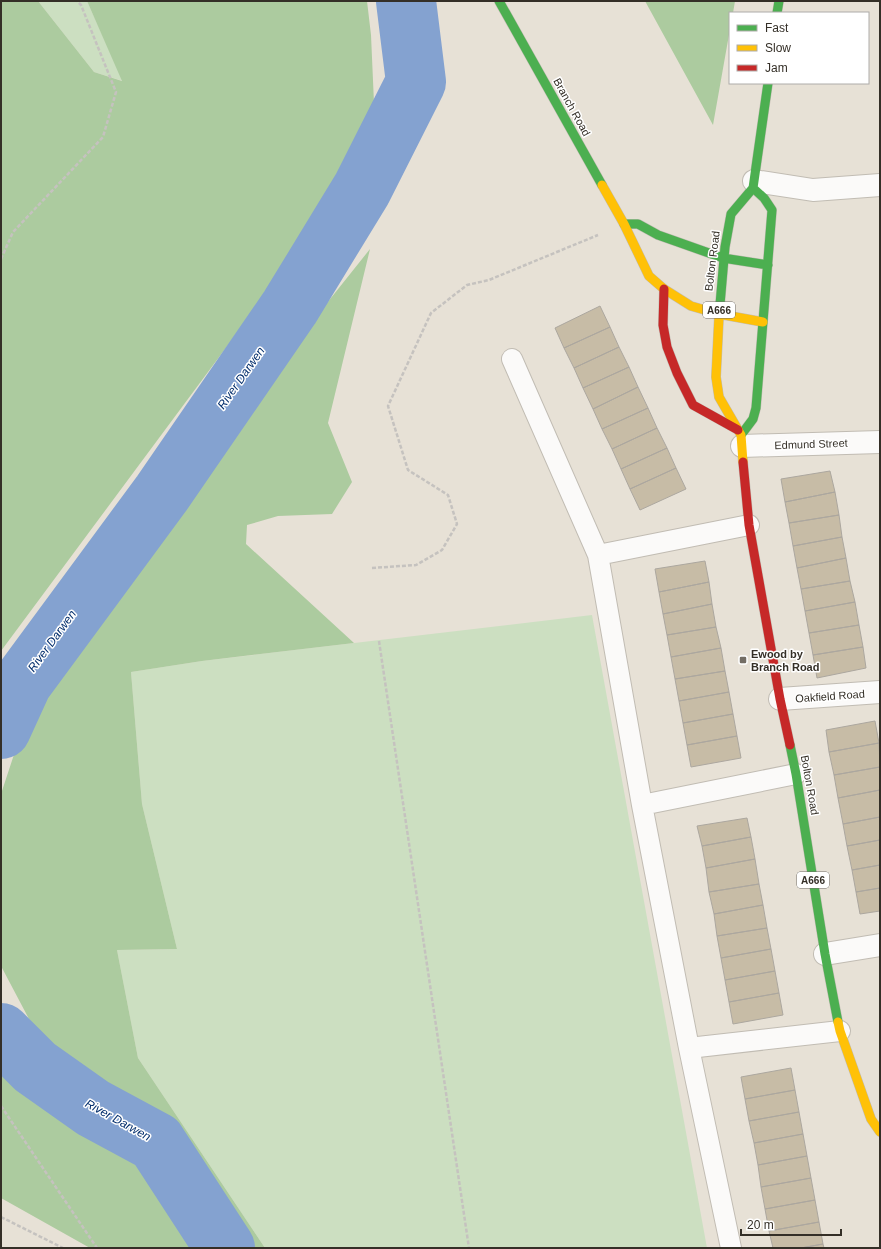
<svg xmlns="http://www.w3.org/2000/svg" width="881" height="1249" font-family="Helvetica,sans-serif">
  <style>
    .green { fill: #ccdfc1 }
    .forest { fill: #accb9f }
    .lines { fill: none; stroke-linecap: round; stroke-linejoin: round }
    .river { stroke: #84a2d0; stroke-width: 60 }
    .building { fill: #c7bca6; stroke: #aca79f }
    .lane-casing { stroke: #c1bcb3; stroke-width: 22 }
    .street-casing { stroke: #c1bcb3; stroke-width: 24 }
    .fast-casing { stroke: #c1bcb3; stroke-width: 10 }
    .slow-casing { stroke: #c1bcb3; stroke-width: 10 }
    .jam-casing { stroke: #c1bcb3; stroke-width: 10 }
    .path { stroke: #c5c2bf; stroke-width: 2.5; stroke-dasharray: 4 2; stroke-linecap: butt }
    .lane { stroke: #fbfaf9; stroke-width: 20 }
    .street { stroke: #fbfaf9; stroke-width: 22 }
    .fast { stroke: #4caf50; stroke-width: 9 }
    .slow { stroke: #ffc107; stroke-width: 9 }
    .jam { stroke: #c62828; stroke-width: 9 }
    .poi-dot { fill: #736d64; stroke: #fff; stroke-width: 1.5 }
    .labels { text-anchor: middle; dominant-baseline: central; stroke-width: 3; stroke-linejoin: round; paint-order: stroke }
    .shield { fill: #fff; stroke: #716d68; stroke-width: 1 }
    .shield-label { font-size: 10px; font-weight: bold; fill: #342f27 }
    .street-label { font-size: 11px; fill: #342f27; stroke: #fff }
    .poi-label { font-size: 11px; font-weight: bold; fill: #342f27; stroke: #fff; text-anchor: start }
    .water-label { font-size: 12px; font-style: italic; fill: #022d6c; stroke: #fff }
  </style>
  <rect width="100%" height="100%" fill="#e7e1d6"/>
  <!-- green -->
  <path class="green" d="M38,1H87L123,81L94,72Z
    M592,615L707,1248H265L138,1058L117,950L177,949L142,804L131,672L202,661Z"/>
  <!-- forest -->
  <path class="forest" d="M1,1H38L94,72L122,81L87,1H367L371,35L375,126L294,256L1,651Z
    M645,1H735L733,13H730V29L713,125Z
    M370,249L328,423L352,482L332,514L278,516L247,525L246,544L354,643L202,661L131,672L142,804L177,949L117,950L138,1058L265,1248H245L162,1126L72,1071L29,1019L1,966V794L28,712L78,634L253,385L311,323Z
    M1,1058L40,1100L87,1137L144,1160L196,1248H90L1,1198Z"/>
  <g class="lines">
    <!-- river -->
    <path class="river" d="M1,729L22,683L162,493L290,307L362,189L416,82L406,1
      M1,1033L35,1067L93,1108L156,1142L225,1248"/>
  </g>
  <!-- building -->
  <path class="building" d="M600,306L610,327L564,348L555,328Z
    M610,327L619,347L574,368L564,348Z
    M619,347L629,367L583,388L574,368Z
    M629,367L638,387L593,409L583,388Z
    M638,387L648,408L602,429L593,409Z
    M648,408L657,428L612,449L602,429Z
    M657,428L667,448L621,469L612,449Z
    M667,448L676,468L630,489L621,469Z
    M676,468L686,489L640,510L630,489Z
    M830,471L835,492L785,502L781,479Z
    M835,492L839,515L789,523L785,502Z
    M839,515L842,537L793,546L789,523Z
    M842,537L846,558L797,568L793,546Z
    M846,558L850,581L801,589L797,568Z
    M705,561L709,582L659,592L655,569Z
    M850,581L855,602L805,611L801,589Z
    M709,582L712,604L663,614L659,592Z
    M855,602L859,625L809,633L805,611Z
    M712,604L716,627L667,635L663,614Z
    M859,625L863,647L813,655L809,633Z
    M716,627L721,648L671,657L667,635Z
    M863,647L866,668L817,678L813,655Z
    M721,648L725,671L675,679L671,657Z
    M725,671L729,692L679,701L675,679Z
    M729,692L733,714L683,723L679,701Z
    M733,714L737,736L687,745L683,723Z
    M875,721L879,743L829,752L826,730Z
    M737,736L741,758L691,767L687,745Z
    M879,743L880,767L834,775L829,752Z
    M880,767V790L838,798L834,775Z
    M880,790V817L843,824L838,798Z
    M880,817V840L847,846L843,824Z
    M747,818L751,837L702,846L697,826Z
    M751,837L755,859L706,868L702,846Z
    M880,840V865L852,870L847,846Z
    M755,859L759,884L709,892L706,868Z
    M880,865V888L856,892L852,870Z
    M759,884L763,905L714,914L709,892Z
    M880,888V911L860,914L856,892Z
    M763,905L767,928L717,936L714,914Z
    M767,928L771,949L721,958L717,936Z
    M771,949L775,971L725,980L721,958Z
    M775,971L779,993L729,1002L725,980Z
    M779,993L783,1015L733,1024L729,1002Z
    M791,1068L795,1090L745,1099L741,1077Z
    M795,1090L799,1112L749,1121L745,1099Z
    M799,1112L803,1134L754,1143L749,1121Z
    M803,1134L807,1156L758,1165L754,1143Z
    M807,1156L811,1178L761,1187L758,1165Z
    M811,1178L815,1200L765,1209L761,1187Z
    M815,1200L819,1222L769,1231L765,1209Z
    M819,1222L823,1244L801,1248H773L769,1231Z
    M823,1244L824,1248H801Z"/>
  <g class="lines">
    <!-- lane casing -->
    <g class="lane-casing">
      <path id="lane" d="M512,359L598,555L642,805L689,1048L731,1248
        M598,555L749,525
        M642,805L796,774
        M689,1048L840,1031"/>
    </g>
    <!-- street casing -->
    <g class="street-casing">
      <path id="street" d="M754,181L813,190L880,185
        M742,446L880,442
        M780,699L880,692
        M825,954L880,945"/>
    </g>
    <!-- fast casing -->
    <g class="fast-casing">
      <path id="fast" d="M499,1L602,185
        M777,13L779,1
        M624,224H638L658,235L723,258L768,265
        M719,316L725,247L731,214L753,188L768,83
        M741,435L753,419L756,408L772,210L764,198L753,188
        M790,745L796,774L825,954L838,1022"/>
    </g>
    <!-- slow casing -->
    <g class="slow-casing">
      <path id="slow" d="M602,185L624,224L649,276L664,289L691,306L719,314L763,322
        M719,316L716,377L719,397L741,435L743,462
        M838,1022L840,1031L871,1119L880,1132"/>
    </g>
    <!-- jam casing -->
    <g class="jam-casing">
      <path id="jam" d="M664,289L663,325L667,347L677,373L693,405L738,430
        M743,462L749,525L780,699L790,745"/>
    </g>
    <!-- path -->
    <path class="path" d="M1,259L13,232L103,137L116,92L81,5L77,1
      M372,568L416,565L442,550L457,524L448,495L408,470L388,406L431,313L467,285L489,280L598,235
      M379,641L469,1248
      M1,1106L97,1248
      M1,1217L63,1248"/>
    <!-- lane -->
    <use href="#lane" class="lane"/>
    <!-- street -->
    <use href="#street" class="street"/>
    <!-- fast -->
    <use href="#fast" class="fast"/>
    <!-- slow -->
    <use href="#slow" class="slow"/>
    <!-- jam -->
    <use href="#jam" class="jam"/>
  </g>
  <!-- markers -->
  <rect class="poi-dot" x="739" y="656" width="8" height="8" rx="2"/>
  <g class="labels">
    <!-- shield labels -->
    <g class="shield">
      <rect x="703" y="302" width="32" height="16" rx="3"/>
      <rect x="797" y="872" width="32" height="16" rx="3"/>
    </g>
    <g class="shield-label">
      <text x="719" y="310">A666</text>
      <text x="813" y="880">A666</text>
    </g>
    <!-- street labels -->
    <g class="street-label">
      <text transform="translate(572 107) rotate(61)">Branch Road</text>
      <text transform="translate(712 261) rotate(-83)">Bolton Road</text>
      <text transform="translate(811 444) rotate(-2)">Edmund Street</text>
      <text transform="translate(830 696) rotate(-4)">Oakfield Road</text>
      <text transform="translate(810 785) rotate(80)">Bolton Road</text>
    </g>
    <!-- poi labels -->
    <g class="poi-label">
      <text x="751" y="654">Ewood by<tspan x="751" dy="13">Branch Road</tspan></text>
    </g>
    <!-- water labels -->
    <g class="water-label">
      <text transform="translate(241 378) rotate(-55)">River Darwen</text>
      <text transform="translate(52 641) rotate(-54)">River Darwen</text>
      <text transform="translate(118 1120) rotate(29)">River Darwen</text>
    </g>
  </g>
  <!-- border -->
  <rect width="881" height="1249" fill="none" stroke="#342f27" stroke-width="4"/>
  <!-- legend -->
  <rect x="729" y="12" width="140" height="72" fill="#ffffff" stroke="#aeaca9"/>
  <rect x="737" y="25" width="20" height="6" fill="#4caf50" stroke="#aeaca9"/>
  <text x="765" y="32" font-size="12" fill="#342f27">Fast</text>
  <rect x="737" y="45" width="20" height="6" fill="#ffc107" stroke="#aeaca9"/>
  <text x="765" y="52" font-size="12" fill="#342f27">Slow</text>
  <rect x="737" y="65" width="20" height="6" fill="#c62828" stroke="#aeaca9"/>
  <text x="765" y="72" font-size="12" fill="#342f27">Jam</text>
  <!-- scale -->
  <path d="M741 1229v6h100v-6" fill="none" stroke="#342f27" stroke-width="2"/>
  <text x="747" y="1229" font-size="12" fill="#342f27" stroke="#ffffff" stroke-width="3" paint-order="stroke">20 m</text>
</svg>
